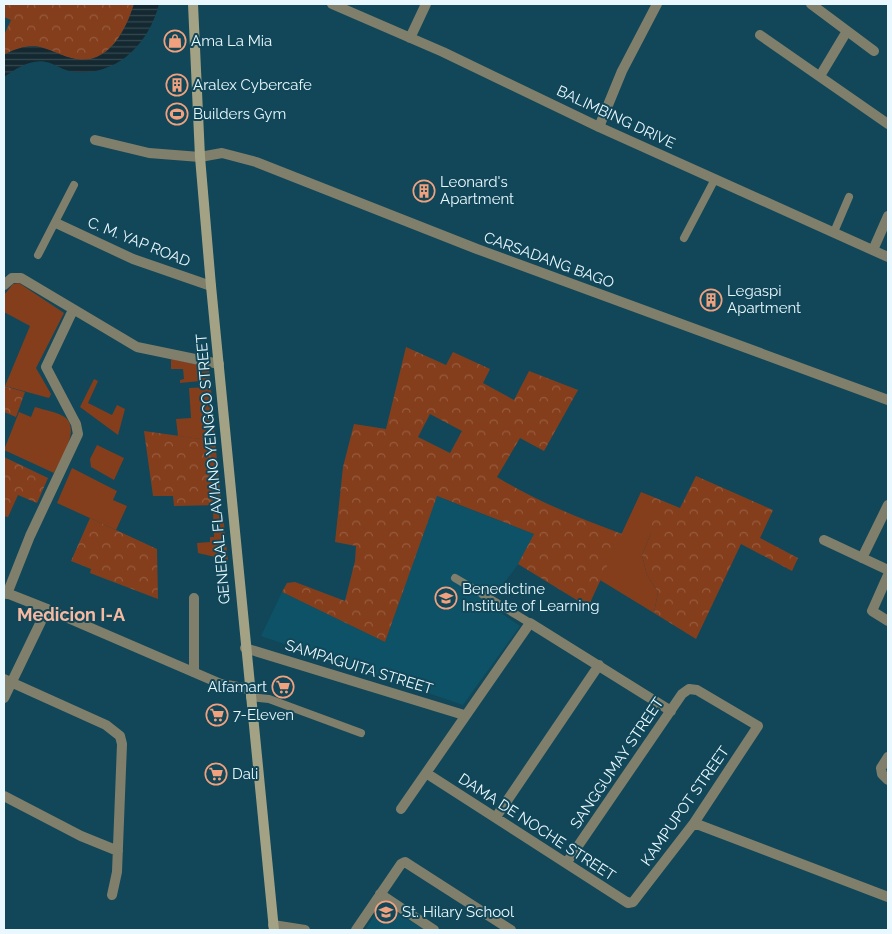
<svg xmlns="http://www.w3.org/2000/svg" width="892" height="934" font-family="Raleway,sans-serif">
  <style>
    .built { fill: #0e5267 }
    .grass { fill: #853e1c }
    .forest { fill: url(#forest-crowns); fill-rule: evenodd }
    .water { fill: url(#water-rules) }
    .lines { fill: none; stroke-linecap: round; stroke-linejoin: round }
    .service { stroke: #807f6c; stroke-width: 8 }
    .minor { stroke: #807f6c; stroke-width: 10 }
    .tertiary { stroke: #807f6c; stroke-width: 10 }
    .secondary { stroke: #a4a284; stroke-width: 10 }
    .labels { text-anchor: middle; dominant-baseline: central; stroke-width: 4; stroke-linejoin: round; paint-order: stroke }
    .poi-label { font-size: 15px; fill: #e9f8fe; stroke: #114758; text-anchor: start }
    .street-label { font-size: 15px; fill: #e9f8fe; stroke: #114758 }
    .quarter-label { font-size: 18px; font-weight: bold; fill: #f7baa0; stroke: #114758 }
  </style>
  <defs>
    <pattern id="forest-crowns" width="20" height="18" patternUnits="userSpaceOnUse" patternTransform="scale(1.25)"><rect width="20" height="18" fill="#853e1c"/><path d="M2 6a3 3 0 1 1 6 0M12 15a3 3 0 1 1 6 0" fill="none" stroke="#965b3e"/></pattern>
    <pattern id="water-rules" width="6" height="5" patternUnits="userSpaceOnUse" patternTransform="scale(1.25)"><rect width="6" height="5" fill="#132830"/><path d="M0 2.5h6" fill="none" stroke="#35484f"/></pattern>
  </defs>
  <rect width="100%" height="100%" fill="#114758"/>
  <!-- built -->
  <path class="built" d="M436,496L534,534L523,558L488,604L520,626L463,705L261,636L282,592L385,642Z
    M382,904L407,919L425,930H365Z"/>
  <!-- grass -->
  <path class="grass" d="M19,283L64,313L36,368L51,394L49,398L5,386L30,326L4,312V295L13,284Z
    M171,359L209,367L210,380L180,383V380L184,379L183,369H171Z
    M94,379L98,381L88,403L112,415L117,405L125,409L118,435L80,407Z
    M208,387V390L211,389L215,441L178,436L176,419L191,418L189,388Z
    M35,407C44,410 59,412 66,418C80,431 60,460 54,473L4,450L19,412L31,417Z
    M97,445L124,458L114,480L91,467L90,459Z
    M72,468L117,491L113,500L127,506L116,530L57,503Z
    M641,492L651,496V533L642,555L647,575L658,592L654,613L600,580Z
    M220,511L223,515L228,560L198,553L197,543L210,542V537H214L213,512Z"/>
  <!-- forest -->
  <path class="forest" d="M4,4H134C125,33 106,68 71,58C59,55 46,47 34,46C24,46 12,50 4,55V35L11,20L4,17Z
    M406,347L446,365L453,352L490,369L483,383L514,400L529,371L578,390L544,451L520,438L497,477C536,501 579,518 622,534L588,607L518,564L534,534L437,496L385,642L282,592L287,583L295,582L345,601L355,561L356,546L335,542L343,467L354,424L386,429ZM430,414L462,431L450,453L418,437Z
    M4,386L25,392L16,417L4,412Z
    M144,431L215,441L221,500L219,505L174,506L173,496H153Z
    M4,457L48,478L37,503L18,495L8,517L4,516Z
    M696,476L773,510L760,538L798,558L792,571L741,544L696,639L654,613L658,592L647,575L642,555L651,533V496L680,508Z
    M90,518L157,549L158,599L90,573L91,569L71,561Z"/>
  <!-- water -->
  <path class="water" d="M134,4H159C149,43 118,76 74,72C65,71 58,66 50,63C33,57 17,68 4,77V55C12,50 24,46 34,46C46,47 59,55 71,58C107,68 125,33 134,4Z"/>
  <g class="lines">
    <!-- service -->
    <path class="service" d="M834,232L849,197
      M684,238L715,179
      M38,255L74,185
      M455,578L477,591
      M482,594L530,623
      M250,697L269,699L361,733"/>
    <!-- minor -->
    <path class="minor" d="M332,4L443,52L599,127L888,257
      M811,4L874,51
      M760,35L888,124
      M410,38L426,4
      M820,76L847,31
      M599,127L622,71L657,4
      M95,140L149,153L200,157
      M56,223L133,259L211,286
      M873,250L888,216
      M4,285L12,278H21L137,347L219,364
      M824,540L888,570
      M862,558L888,505
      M888,575L872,611L888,621
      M7,594L30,536L78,434L76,424L46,367L73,310
      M245,648L464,715
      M194,672V598
      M4,679L106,725L120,736L122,744L117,872L112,895
      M4,698L47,609
      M888,757L881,768L882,774L888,780
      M426,773L628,903L633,902L694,823L758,726L697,690L689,689L682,694L567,862
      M4,796L81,836L118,851
      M401,809L530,623L671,711
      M496,817L599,665
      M694,823L888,897
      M380,894L434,930
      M273,925L305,930
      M356,930L401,864L405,862L511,930"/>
    <!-- tertiary -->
    <path class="tertiary" d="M200,157L222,153L256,162L477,249L888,400
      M4,592L47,609L221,684L249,689"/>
    <!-- secondary -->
    <path class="secondary" d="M193,4L200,157L211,286L274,930"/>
  </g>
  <!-- icons -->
  <defs>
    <g id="shop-ring" transform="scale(1.125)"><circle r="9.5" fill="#114758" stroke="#f2a17e" stroke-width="1.5"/><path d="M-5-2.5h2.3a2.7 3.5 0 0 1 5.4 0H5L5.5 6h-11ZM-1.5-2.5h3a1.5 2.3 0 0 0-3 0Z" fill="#f2a17e"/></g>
    <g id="building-ring" transform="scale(1.125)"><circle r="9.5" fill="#114758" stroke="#f2a17e" stroke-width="1.5"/><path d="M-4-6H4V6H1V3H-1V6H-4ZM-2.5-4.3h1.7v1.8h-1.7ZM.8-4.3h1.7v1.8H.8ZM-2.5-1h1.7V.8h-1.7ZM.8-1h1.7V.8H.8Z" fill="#f2a17e"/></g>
    <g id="stadium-ring" transform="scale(1.125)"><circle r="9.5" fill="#114758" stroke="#f2a17e" stroke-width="1.5"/><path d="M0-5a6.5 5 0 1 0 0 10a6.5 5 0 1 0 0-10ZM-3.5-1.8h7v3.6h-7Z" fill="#f2a17e"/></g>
    <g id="school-ring" transform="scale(1.125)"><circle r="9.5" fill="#114758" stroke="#f2a17e" stroke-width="1.5"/><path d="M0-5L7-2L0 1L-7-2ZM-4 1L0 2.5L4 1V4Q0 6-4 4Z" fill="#f2a17e"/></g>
    <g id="supermarket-ring" transform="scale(1.125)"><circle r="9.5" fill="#114758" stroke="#f2a17e" stroke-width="1.5"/><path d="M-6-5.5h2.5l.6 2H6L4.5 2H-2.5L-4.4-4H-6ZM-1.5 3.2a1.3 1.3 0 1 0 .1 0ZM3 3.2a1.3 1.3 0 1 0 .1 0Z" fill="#f2a17e"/></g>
  </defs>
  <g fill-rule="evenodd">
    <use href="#shop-ring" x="175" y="41"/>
    <use href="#building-ring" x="177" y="85"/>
    <use href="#stadium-ring" x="177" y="114"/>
    <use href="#building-ring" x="424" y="191"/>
    <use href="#building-ring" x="711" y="300"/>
    <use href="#school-ring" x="446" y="598"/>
    <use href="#supermarket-ring" x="283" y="687"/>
    <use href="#supermarket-ring" x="217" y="715"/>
    <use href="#supermarket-ring" x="216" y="774"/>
    <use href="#school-ring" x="386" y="912"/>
  </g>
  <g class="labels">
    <!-- poi labels -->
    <g class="poi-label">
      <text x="191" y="41">Ama La Mia</text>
      <text x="193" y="85">Aralex Cybercafe</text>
      <text x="193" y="114">Builders Gym</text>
      <text x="440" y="182">Leonard's<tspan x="440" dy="17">Apartment</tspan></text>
      <text x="727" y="291">Legaspi<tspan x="727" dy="17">Apartment</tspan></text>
      <text x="462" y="589">Benedictine<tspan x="462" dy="17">Institute of Learning</tspan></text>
      <text x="267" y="687" text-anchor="end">Alfamart</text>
      <text x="233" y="715">7-Eleven</text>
      <text x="232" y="774">Dali</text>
      <text x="402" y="912">St. Hilary School</text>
    </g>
    <!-- street labels -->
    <g class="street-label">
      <text transform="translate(616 117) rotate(25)">BALIMBING DRIVE</text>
      <text transform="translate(139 242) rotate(22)">C. M. YAP ROAD</text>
      <text transform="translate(549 260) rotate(20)">CARSADANG BAGO</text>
      <text transform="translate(213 469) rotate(-95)">GENERAL FLAVIANO YENGCO STREET</text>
      <text transform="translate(359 667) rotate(17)">SAMPAGUITA STREET</text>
      <text transform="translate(617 763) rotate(-56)">SANGGUMAY STREET</text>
      <text transform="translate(685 806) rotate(-55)">KAMPUPOT STREET</text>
      <text transform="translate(537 827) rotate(33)">DAMA DE NOCHE STREET</text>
    </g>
    <!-- quarter labels -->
    <g class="quarter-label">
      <text x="71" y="614">Medicion I-A</text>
    </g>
  </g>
  <!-- border -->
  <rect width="892" height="934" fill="none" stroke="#e9f8fe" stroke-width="10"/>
</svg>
